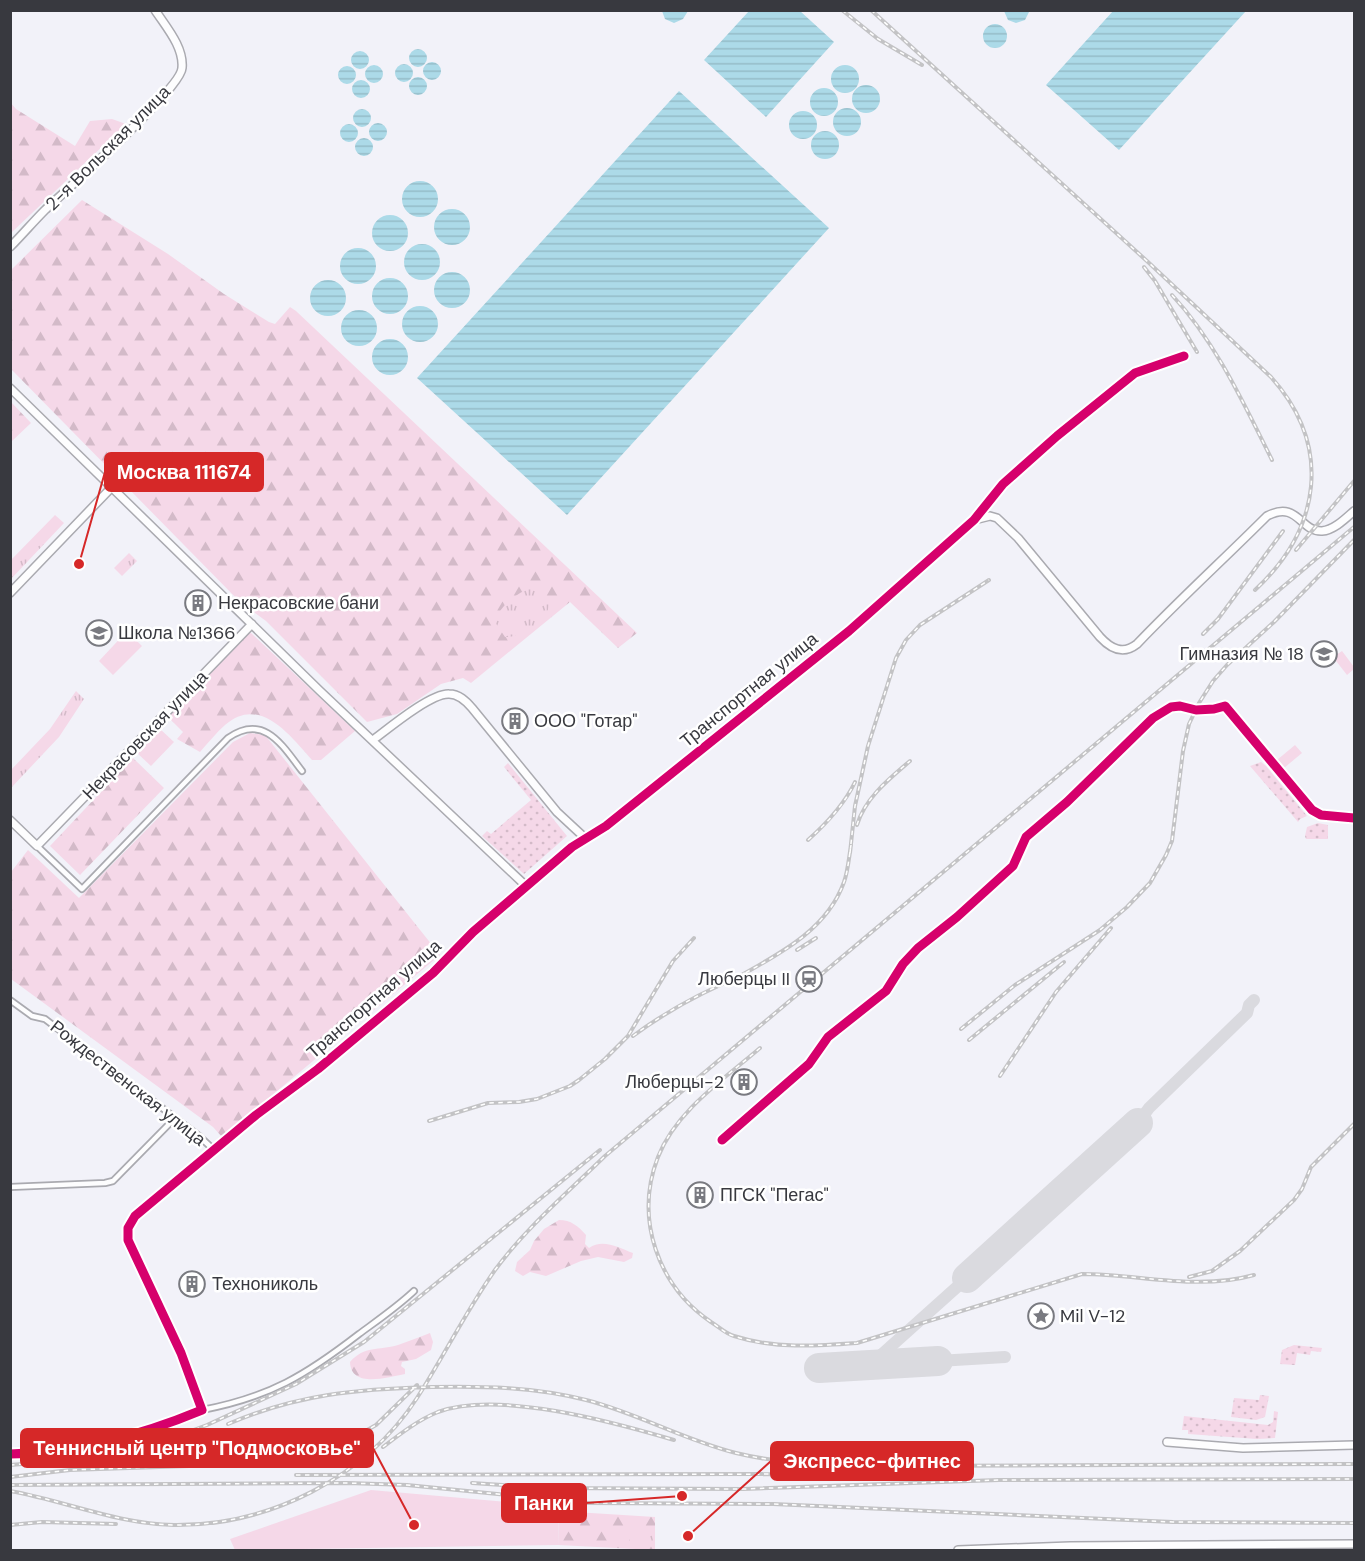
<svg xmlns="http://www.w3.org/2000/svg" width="1365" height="1561" font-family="'DM Sans',sans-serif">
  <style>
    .grass { fill: url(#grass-dots) }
    .forest { fill: url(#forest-firs) }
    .park { fill: url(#park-tufts) }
    .pitch { fill: #f5d8e8 }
    .water { fill: url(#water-rules) }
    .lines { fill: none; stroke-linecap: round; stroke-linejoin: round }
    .taxiway { stroke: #dadadf; stroke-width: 12 }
    .runway { stroke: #dadadf; stroke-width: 30 }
    .street-casing { stroke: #aaaab0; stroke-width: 8 }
    .secondary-casing { stroke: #aaaab0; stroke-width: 10 }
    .street { stroke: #fdfdfe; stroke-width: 4.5 }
    .secondary { stroke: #fdfdfe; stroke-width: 7 }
    .rail-casing { stroke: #c3c3c5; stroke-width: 4 }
    .rail { stroke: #fff; stroke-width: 1.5; stroke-dasharray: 4.5; stroke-linecap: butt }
    .cycleway-casing { stroke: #fff; stroke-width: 13 }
    .cycleway { stroke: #d6006c; stroke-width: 9 }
    .labels { text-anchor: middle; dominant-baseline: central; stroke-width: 5; stroke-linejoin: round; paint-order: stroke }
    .street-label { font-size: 18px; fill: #38393f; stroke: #fff }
    .poi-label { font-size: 18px; fill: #38393f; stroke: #fff; text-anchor: start }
    .leader { fill: none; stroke: #d62828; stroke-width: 2 }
    .callout-dot { fill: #d62828; stroke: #fff; stroke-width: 2 }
    .callout { fill: #d62828; stroke: #d62828; stroke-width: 2 }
    .callout-label { font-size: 20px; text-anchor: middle; font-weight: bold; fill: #fff }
  </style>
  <defs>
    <pattern id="grass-dots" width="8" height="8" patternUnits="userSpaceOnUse" patternTransform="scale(1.5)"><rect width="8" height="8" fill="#f5d8e8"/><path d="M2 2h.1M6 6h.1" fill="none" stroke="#d3bac8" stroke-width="1.8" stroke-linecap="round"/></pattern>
    <pattern id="forest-firs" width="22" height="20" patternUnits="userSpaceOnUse" patternTransform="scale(1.5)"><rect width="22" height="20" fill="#f5d8e8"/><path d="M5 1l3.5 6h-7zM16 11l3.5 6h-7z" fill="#d3bac8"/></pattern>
    <pattern id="park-tufts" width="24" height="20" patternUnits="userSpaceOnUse" patternTransform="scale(1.5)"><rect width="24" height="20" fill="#f5d8e8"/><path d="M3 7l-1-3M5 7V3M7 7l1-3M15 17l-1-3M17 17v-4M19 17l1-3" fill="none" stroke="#d3bac8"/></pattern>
    <pattern id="water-rules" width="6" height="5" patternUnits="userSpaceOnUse" patternTransform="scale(1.5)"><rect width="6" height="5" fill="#acdae8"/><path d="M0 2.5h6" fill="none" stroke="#95bcc8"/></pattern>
  </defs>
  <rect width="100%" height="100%" fill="#f2f2f9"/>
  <!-- grass -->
  <path class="grass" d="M1261,762L1266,766L1307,816L1300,819L1298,822L1250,766Z
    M508,763L567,836L524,874L482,836L487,831L491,834L531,800L504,767Z
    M1318,823L1328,825V839H1306L1305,836L1307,827Z
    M1294,1345L1322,1348L1321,1352L1311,1351L1310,1355L1297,1353L1295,1365L1280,1364L1282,1350Z
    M1260,1395L1269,1396L1265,1417L1256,1420L1231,1417L1234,1398L1259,1400Z
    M1274,1411L1278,1412L1275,1438L1257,1439L1188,1434V1430H1182L1184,1416L1268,1425L1273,1422Z"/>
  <!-- forest -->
  <path class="forest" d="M10,102L16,109L75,146L90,121L112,119L126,124L11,233Z
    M82,200L168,254L224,294L269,322L275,324L290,307L296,311L637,633L618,648L570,602L471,683L463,678L441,684L397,714L367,722L266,621L241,603L11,369V270Z
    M11,402L31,423L11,442Z
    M251,633L355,731L321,760H312C291,737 260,694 225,725C216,733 208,743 200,752L177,739L183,732L168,717L245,635Z
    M250,733L265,735L440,955L222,1137L213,1127L11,979V872L28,850L79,898L233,742Z
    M133,758L164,788L80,875L50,846Z
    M559,1220C571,1220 578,1226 586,1235L585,1244L589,1248C603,1238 619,1248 633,1253L632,1258L624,1262L598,1257L581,1261L546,1276L530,1272L523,1276L515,1271L517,1262L530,1250L534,1241L544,1229Z
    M430,1333L433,1342L431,1350L416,1359L402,1362L401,1366L405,1369V1374C388,1377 351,1389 350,1362C365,1345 378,1351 398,1345C409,1341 420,1337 430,1333Z
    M559,1511L655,1517V1550L558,1545Z"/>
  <!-- park -->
  <path class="park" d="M55,515L64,523L11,579V560Z
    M129,553L137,561L122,576L114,568Z
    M534,586C571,604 530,638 505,637L495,622C500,604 518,593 534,586Z
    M76,691L84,699L59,737L11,788V770L50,729Z
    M630,1527H652L653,1544H630Z"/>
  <!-- pitch -->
  <path class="pitch" d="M127,631L142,646L113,675L99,661Z
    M1342,651L1354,667V669L1347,675L1333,657Z
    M159,728L174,742L151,766L136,752Z
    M1295,745L1302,753L1284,768L1277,760Z
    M371,1490L519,1503L535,1508L559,1511L558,1545L235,1550L230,1539Z"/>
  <!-- water -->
  <path class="water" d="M662,11V10L688,11L683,19L674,23L665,19Z
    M749,11H800L834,42L766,117L704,60Z
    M1004,11H1029V12L1025,20L1016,23L1008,20Z
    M1113,11H1246L1119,150L1046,85Z
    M983 36a12 12 0 1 1 24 0a12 12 0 1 1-24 0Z
    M409 58a9 9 0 1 1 18 0a9 9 0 1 1-18 0Z
    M351 60a9 9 0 1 1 18 0a9 9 0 1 1-18 0Z
    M423 71a9 9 0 1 1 18 0a9 9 0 1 1-18 0Z
    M395 73a9 9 0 1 1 18 0a9 9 0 1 1-18 0Z
    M365 74a9 9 0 1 1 18 0a9 9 0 1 1-18 0Z
    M831 79a14 14 0 1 1 28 0a14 14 0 1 1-28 0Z
    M338 75a9 9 0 1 1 18 0a9 9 0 1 1-18 0Z
    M409 86a9 9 0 1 1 18 0a9 9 0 1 1-18 0Z
    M352 89a9 9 0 1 1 18 0a9 9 0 1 1-18 0Z
    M852 99a14 14 0 1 1 28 0a14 14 0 1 1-28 0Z
    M810 102a14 14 0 1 1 28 0a14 14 0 1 1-28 0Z
    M679,91L829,228L567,515L417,378Z
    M833 122a14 14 0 1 1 28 0a14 14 0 1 1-28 0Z
    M353 118a9 9 0 1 1 18 0a9 9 0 1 1-18 0Z
    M789 125a14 14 0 1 1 28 0a14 14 0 1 1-28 0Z
    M369 132a9 9 0 1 1 18 0a9 9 0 1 1-18 0Z
    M340 133a9 9 0 1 1 18 0a9 9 0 1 1-18 0Z
    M811 145a14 14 0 1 1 28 0a14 14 0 1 1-28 0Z
    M355 147a9 9 0 1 1 18 0a9 9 0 1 1-18 0Z
    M402 199a18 18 0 1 1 36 0a18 18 0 1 1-36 0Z
    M434 227a18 18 0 1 1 36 0a18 18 0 1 1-36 0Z
    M372 233a18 18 0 1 1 36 0a18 18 0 1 1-36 0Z
    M404 262a18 18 0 1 1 36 0a18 18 0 1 1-36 0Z
    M340 266a18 18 0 1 1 36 0a18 18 0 1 1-36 0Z
    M434 290a18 18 0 1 1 36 0a18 18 0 1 1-36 0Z
    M372 296a18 18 0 1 1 36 0a18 18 0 1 1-36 0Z
    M310 298a18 18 0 1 1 36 0a18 18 0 1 1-36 0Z
    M402 324a18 18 0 1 1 36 0a18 18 0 1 1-36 0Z
    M341 328a18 18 0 1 1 36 0a18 18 0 1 1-36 0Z
    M372 357a18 18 0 1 1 36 0a18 18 0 1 1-36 0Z"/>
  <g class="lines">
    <!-- taxiway -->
    <path class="taxiway" d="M1138,1123L1149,1108L1247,1013L1249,1005L1254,1000
      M938,1361L1005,1357
      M870,1365L967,1278"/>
    <!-- runway -->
    <path class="runway" d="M967,1278L1138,1123
      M819,1368L938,1361"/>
    <!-- street casing -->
    <g class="street-casing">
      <path id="street" d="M974,520L1003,484L1057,436L1135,373L1184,356
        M37,846L82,889L228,738C264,713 282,745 302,771
        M10,1000L32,1016L45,1019L199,1136L214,1150
        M722,1140L809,1064L828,1037L886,991L903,964L918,948L957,917L1013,866L1026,837L1067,802L1153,718L1171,707L1180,706L1196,710L1214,709L1225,706L1312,810L1321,815L1354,818
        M10,1187L105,1183L113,1181L175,1118
        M202,1410C270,1397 306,1375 359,1334C378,1320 397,1307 414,1291"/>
    </g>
    <!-- secondary casing -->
    <g class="secondary-casing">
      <path id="secondary" d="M10,247C22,235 33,222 45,210C67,189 181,89 182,68C184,47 166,27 155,10
        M10,388L320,691L526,886
        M10,593L112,487
        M373,740C389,728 431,693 449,694C459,694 466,701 472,708L557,812L585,838
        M10,820L37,846L252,624
        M1167,1442L1243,1448L1354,1445
        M10,1454C76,1453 142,1435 202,1410L181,1353L128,1240V1228L135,1216L256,1115L318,1069L433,973L473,932L572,847L606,826L849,631L974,520L990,516L997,518L1018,538L1100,637C1111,649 1123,655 1137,644C1179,600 1224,559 1267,516C1298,500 1300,532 1322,531C1334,530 1345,519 1354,511
        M958,1550L1070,1546L1354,1544"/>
    </g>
    <!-- street -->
    <use href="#street" class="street"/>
    <!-- secondary -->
    <use href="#secondary" class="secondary"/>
    <!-- rail casing -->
    <g class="rail-casing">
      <path id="rail" d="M842,10L878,39L922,65
        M871,10L1148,262L1271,377C1333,446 1321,529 1255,590
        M1144,267L1155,281L1197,352
        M1172,295C1215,341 1244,404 1272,460
        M1296,550L1354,481
        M1203,634L1218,619L1283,531
        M857,825C865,798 889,779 910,761
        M808,840C827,823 844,805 855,782
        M850,853L855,806L868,746L896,658L906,640L920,625L989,580
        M797,950L816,938
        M738,977C779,954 827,930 844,882C848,871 849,857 851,845
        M961,1029L1015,985L1100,930L1127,907L1150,883L1166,855L1172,841L1183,751L1189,724L1199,703L1213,681L1227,665L1274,622L1354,540
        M633,1036C668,1010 706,990 746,974
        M969,1040L1064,962
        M760,1048C724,1079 676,1111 658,1157C634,1219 658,1286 711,1322C719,1327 726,1334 734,1336C774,1349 816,1346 857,1343L1082,1274C1139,1274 1197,1291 1254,1275
        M1000,1076L1056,992L1111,928
        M429,1121L488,1103L519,1102L537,1099L570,1086L579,1080L605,1059L628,1036L673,961L694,938
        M1189,1277L1212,1271L1240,1251L1294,1200L1302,1189L1311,1167L1354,1124
        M228,1424C298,1394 357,1389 432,1387C484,1386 535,1387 586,1400C637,1413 684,1440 736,1453C785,1465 835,1465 885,1466L1354,1464
        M383,1447C400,1434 418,1420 438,1412C498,1390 613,1422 674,1440
        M64,1461L134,1449L164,1441L207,1425L296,1384L364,1342L600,1150
        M10,1465L71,1460
        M296,1475L830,1474
        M10,1477L70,1470L275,1463L312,1457L337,1447L376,1425L417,1385
        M472,1483L549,1488L743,1489L999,1480L1354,1479
        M10,1485L348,1483L407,1485L588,1503L773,1504L1173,1522L1354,1523
        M10,1491C66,1501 117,1524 174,1525C269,1526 365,1478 417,1398C444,1356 466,1311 495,1270C526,1228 567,1193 605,1156L1354,527
        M10,1525L42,1522L116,1524"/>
    </g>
    <!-- rail -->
    <use href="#rail" class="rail"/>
    <!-- cycleway casing -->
    <g class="cycleway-casing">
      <path id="cycleway" d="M722,1140L809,1064L828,1037L886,991L903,964L918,948L957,917L1013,866L1026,837L1067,802L1153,718L1171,707L1180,706L1196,710L1214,709L1225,706L1312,810L1321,815L1354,818
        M10,1454C76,1453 142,1435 202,1410L181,1353L128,1240V1228L135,1216L256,1115L318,1069L433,973L473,932L572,847L606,826L849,631L974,520L1003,484L1057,436L1135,373L1184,356"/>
    </g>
    <!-- cycleway -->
    <use href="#cycleway" class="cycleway"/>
  </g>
  <!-- icons -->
  <defs>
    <g id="building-ring" transform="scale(1.35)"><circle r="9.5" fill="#fff" stroke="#797a80" stroke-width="1.5"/><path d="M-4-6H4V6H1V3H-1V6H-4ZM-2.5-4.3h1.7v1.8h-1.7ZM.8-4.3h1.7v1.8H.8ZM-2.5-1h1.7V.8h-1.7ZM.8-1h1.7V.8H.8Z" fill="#797a80"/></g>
    <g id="school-ring" transform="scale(1.35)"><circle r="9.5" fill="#fff" stroke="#797a80" stroke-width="1.5"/><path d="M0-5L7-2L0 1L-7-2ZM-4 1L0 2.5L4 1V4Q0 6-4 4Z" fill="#797a80"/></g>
    <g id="station-ring" transform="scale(1.35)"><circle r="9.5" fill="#fff" stroke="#797a80" stroke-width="1.5"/><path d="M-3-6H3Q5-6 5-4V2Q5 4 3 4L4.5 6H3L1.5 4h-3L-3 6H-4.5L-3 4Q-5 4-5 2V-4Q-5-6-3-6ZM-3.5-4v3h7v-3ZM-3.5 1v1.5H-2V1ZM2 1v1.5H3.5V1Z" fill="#797a80"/></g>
    <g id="sight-ring" transform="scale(1.35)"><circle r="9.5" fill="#fff" stroke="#797a80" stroke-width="1.5"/><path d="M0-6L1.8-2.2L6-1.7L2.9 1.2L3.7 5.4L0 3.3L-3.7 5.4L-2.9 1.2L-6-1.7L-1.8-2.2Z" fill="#797a80"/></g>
  </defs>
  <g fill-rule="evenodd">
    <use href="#building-ring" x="198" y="603"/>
    <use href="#school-ring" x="99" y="633"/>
    <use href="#school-ring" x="1324" y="654"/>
    <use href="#building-ring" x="515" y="721"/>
    <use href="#station-ring" x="809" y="979"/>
    <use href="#building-ring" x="744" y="1082"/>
    <use href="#building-ring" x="700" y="1195"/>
    <use href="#building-ring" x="192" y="1284"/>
    <use href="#sight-ring" x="1041" y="1316"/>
  </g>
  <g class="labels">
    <!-- street labels -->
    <g class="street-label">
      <text transform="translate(108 148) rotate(-45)">2-я Вольская улица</text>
      <text transform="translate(749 690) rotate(-39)">Транспортная улица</text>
      <text transform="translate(145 735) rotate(-46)">Некрасовская улица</text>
      <text transform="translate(374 999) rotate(-41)">Транспортная улица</text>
      <text transform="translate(128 1083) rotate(38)">Рождественская улица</text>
    </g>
    <!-- poi labels -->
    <g class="poi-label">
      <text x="218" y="603">Некрасовские бани</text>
      <text x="118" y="633">Школа №1366</text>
      <text x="1304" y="654" text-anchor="end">Гимназия № 18</text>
      <text x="534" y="721">ООО "Готар"</text>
      <text x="790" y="979" text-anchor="end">Люберцы II</text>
      <text x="724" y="1082" text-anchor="end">Люберцы-2</text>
      <text x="720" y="1195">ПГСК "Пегас"</text>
      <text x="212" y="1284">Технониколь</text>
      <text x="1060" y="1316">Mil V-12</text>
    </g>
  </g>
  <!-- callouts -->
  <path class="leader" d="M79 564L105 472M414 1525L373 1448M688 1536L771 1461M682 1496L586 1503"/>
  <g class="callout-dot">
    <circle cx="79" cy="564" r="6"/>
    <circle cx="414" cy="1525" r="6"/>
    <circle cx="688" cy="1536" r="6"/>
    <circle cx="682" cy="1496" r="6"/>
  </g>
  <g class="callout">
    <rect x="105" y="453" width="158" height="38" rx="6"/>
    <rect x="21" y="1429" width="352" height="38" rx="6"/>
    <rect x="771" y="1442" width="202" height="38" rx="6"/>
    <rect x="502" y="1484" width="84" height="38" rx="6"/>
  </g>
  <g class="callout-label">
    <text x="184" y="479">Москва 111674</text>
    <text x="197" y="1455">Теннисный центр "Подмосковье"</text>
    <text x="872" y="1468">Экспресс-фитнес</text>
    <text x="544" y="1510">Панки</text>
  </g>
  <!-- border -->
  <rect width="1365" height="1561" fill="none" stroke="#38393f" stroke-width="24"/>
</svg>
